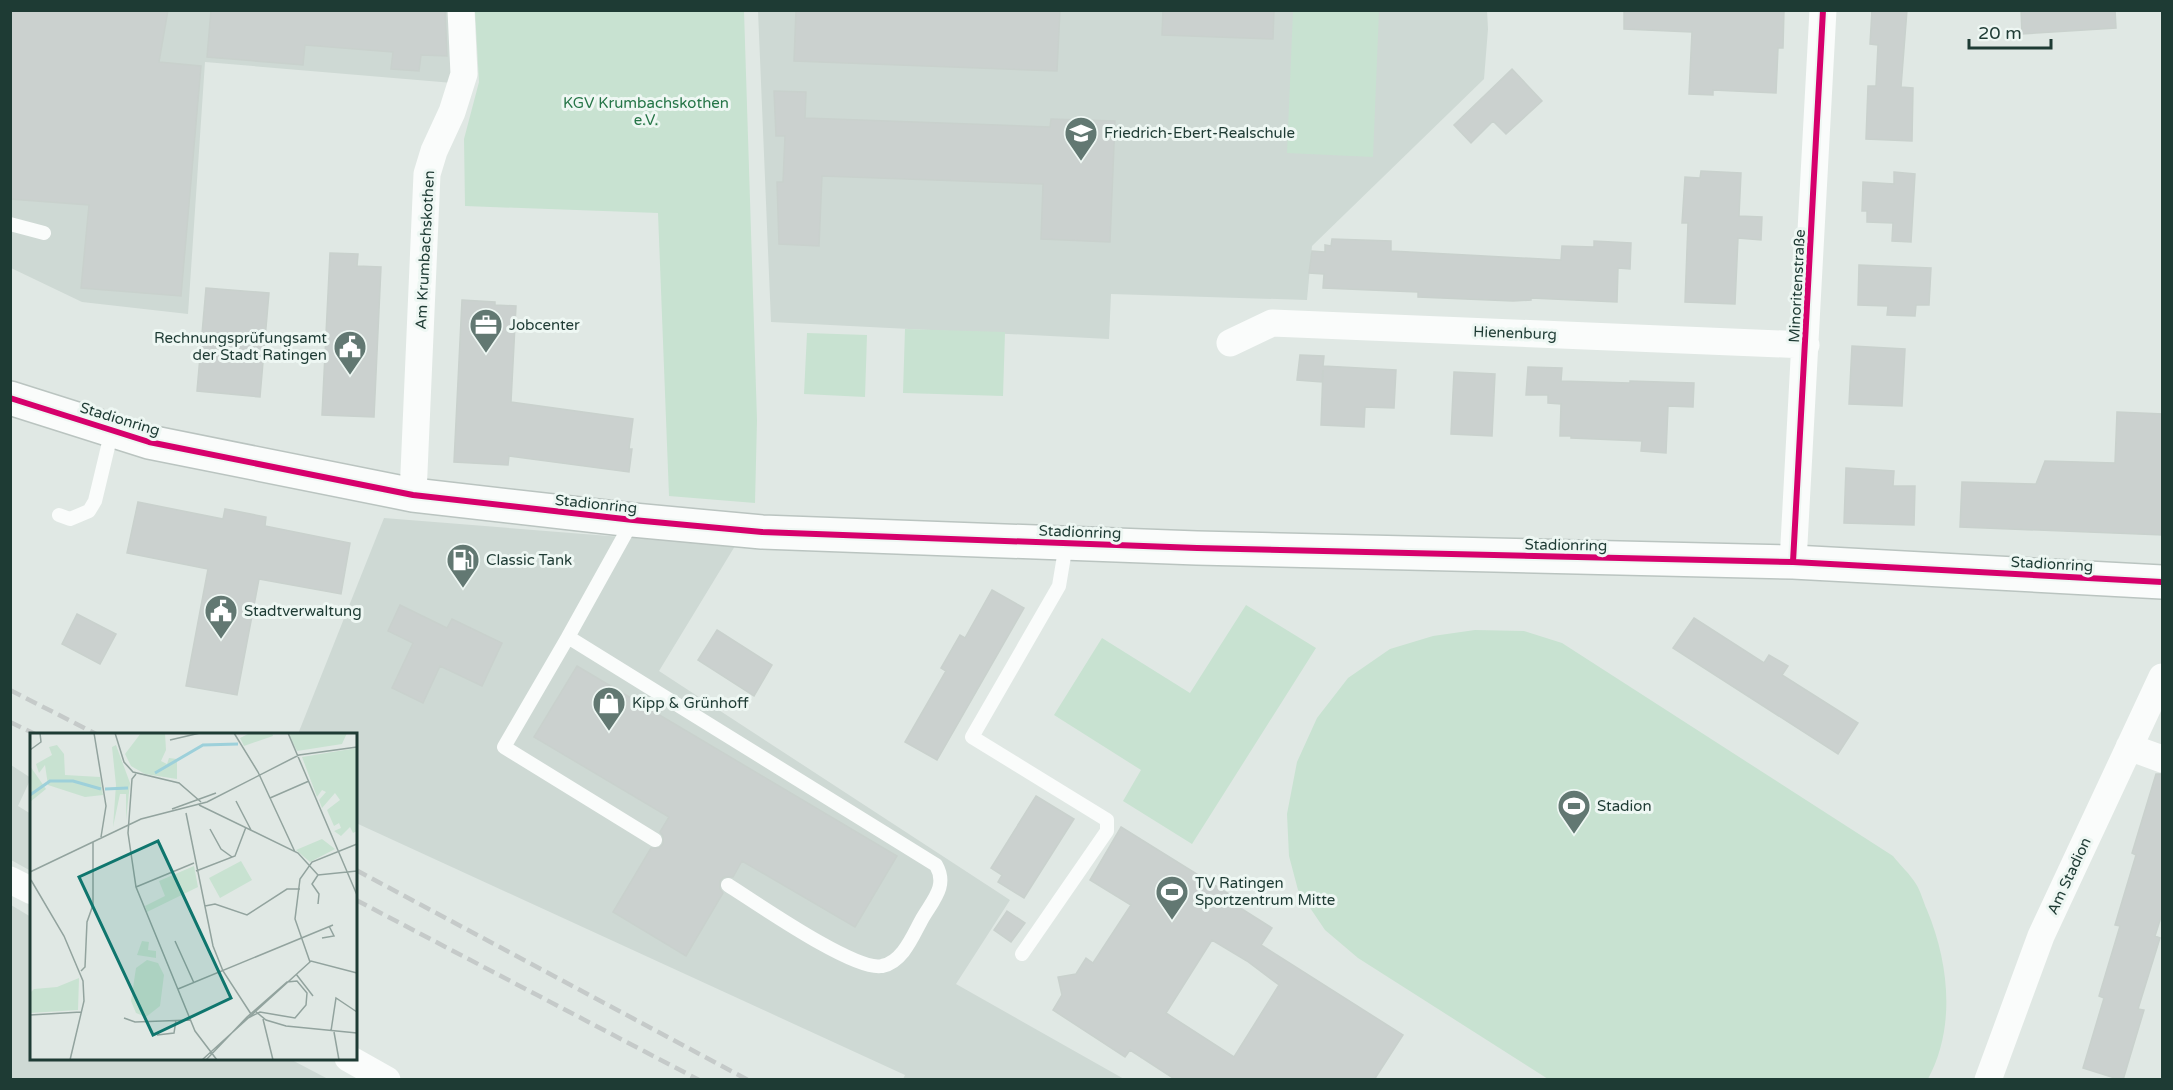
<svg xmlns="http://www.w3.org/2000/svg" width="2173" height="1090" font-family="'Varela Round',sans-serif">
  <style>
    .built { fill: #ced9d4 }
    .green { fill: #c8e2d1 }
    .building { fill: #cbd1cf; stroke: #c9d1cd; stroke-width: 1.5; fill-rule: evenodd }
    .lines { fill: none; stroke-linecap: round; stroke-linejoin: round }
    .secondary-casing { stroke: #bac4c0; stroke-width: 36 }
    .service { stroke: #fafcfb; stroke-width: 14 }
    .minor { stroke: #fafcfb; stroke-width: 27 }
    .secondary { stroke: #fafcfb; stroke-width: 33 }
    .rail { stroke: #c5cac9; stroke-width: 4.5; stroke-dasharray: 12 6; stroke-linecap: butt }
    .cycleway-casing { stroke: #eef7f3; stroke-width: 10 }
    .cycleway { stroke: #d6006c; stroke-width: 6 }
    .labels { text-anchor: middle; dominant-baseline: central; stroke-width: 6; stroke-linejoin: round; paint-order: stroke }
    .park-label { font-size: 15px; fill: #257547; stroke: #eef7f3 }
    .poi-label { font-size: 15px; fill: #1e3b34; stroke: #eef7f3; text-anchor: start }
    .street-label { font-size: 15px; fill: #1e3b34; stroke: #eef7f3 }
    .inset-river { fill: none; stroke: #9dd0da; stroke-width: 3 }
    .inset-road { fill: none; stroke: #92a39e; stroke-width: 1.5 }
    .view { fill: #0f766e; fill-opacity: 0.15; stroke: #0f766e; stroke-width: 3 }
    .inset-edge { fill: none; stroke: #1e3b34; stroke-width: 3 }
  </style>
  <rect width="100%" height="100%" fill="#e0e8e4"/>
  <!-- built -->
  <path class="built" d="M1487,10L1488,29L1484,79L1312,246L1307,300L1111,294L1109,339L771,322L758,11Z
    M10,11H450L453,83L205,62L188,314L82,302L11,268Z
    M384,518L735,546L659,671L1010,900L956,984L1124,1079H903L905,1075L356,823V734H298Z
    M11,765L31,778L18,806L31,814V871L11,860Z
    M11,905L31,917L32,1058L290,1059L328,1079H11Z"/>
  <!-- green -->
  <path class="green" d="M475,11H744L757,420L755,503L669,496L658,213L465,206L464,139L479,82Z
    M1293,11H1379L1373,157L1287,153Z
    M905,329L1005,332L1003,396L903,393Z
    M807,333L867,335L865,397L804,394Z
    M1246,605L1316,648L1192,844L1123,801L1141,770L1054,715L1102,638L1190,693Z
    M1475,630L1524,631L1562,643L1893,856C1900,865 1910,874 1916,884C1921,892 1923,901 1927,910C1949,963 1956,1027 1928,1079H1548L1358,958L1325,930L1298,890L1289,856L1287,814L1297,762L1317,718L1348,678L1390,649L1433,636Z"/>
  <!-- building -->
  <path class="building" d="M10,10H168L159,62L201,66L181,296L81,288L89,205L10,199Z
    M211,10H445L447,56L421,55L419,71L391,69L393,52L305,45L303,65L207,57Z
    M796,10L984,12V10H1060L1057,71L794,61Z
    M1163,10H1274L1273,39L1162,35Z
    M1624,10H1784L1783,48H1778L1776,93L1713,90V95L1689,94L1692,32L1624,29Z
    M1872,10H1907L1901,87L1913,88L1912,141L1866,139L1868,86H1876L1878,45L1870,44Z
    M2021,10H2115L2116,28L2022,34Z
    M1512,69L1542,101L1506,134L1493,121L1471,143L1454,125Z
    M774,91L806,92L805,118L1050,127L1051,119L1115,121L1110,242L1041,239L1043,184L822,176L819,246L779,244L777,182H783L785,136H776Z
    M1701,171L1741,173L1739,216L1762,217L1761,240L1738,238L1735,304L1685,302L1688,223H1682L1685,177L1700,178Z
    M1894,172L1915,174L1911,242L1892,241L1893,223L1867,222V211H1862L1863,182L1894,184Z
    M1332,239L1391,241V251L1561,260L1562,246L1594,247V241L1631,243L1630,269L1618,268L1617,302L1531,298V300L1513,301L1418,297V292L1323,288L1324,274L1309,273L1312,251L1325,252V245L1331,246Z
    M330,253L358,254L357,266L381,267L374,417L322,415Z
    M1859,265L1931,268L1929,305H1916L1915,316L1887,315L1888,306L1858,305Z
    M206,288L269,293L260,397L197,391Z
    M462,300L495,302V305L516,306L511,402L633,419L629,449H632L629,472L509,456L508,465L454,462Z
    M1852,346L1905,349L1902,406L1849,404Z
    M1300,355L1324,356L1323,366L1396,370L1394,408L1365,407L1364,427L1321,425L1323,370L1322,382L1297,380Z
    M1528,367L1562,368L1561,381L1630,383V381L1694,383L1693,407L1668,406L1666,453L1641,451L1642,441L1571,438V436H1560L1561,404L1548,403V395H1526Z
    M1454,372L1495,374L1492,436L1451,434Z
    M2117,412L2163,414V535L1960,527L1962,482L2036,484L2045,461L2115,463Z
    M1846,468L1894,471L1893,486H1915L1914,525L1844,523Z
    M138,502L223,519L225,509L266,517L265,526L350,543L341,594L259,579L237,695L186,686L208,569L127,553Z
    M992,590L1024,608L937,760L905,742L946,671L941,668L960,635L965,638Z
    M400,605L447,628L452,619L502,643L482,686L440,666L423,703L392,688L413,643L388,631Z
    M77,614L116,634L100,664L62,644Z
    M1694,618L1764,663L1769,655L1788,666L1782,675L1858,723L1838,754L1673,648Z
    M717,630L772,665L754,696L698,660Z
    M577,666L897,856L855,927L742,861L733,877H724L720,881V889L723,893L686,956L613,912L651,848H659L663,844V836L660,832L669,817L534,737Z
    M2156,774H2163V911L2155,936L2160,938L2138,1009L2144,1010L2123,1080H2121L2083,1068L2104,998L2099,996L2120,926L2115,925L2136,855L2132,853Z
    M1036,796L1074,819L1024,898L998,882L1002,875L991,868Z
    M1121,827L1237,899L1234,904L1272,928L1261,945L1403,1035L1374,1080H1176L1130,1050L1125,1057L1053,1010L1062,995L1058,977L1076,974L1086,958L1093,963L1131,905L1090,880ZM1212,940L1247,961L1279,985L1234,1057L1166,1013Z
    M1007,911L1025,923L1011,942L994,930Z"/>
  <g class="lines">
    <!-- secondary casing -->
    <g class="secondary-casing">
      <path id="secondary" d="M10,398L149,442L413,495L633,520L762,532L1197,548L1793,562L2162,582"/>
    </g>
    <!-- service -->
    <path class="service" d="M10,224L44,233
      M59,515L70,519L89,511L95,501L112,430
      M568,637L633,520
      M655,840L504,747L568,637L936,865C948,886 933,900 922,919C913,935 903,962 882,966C855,972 755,902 728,885
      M1022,954L1107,831V820L972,737L1059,586L1066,544"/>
    <!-- minor -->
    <path class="minor" d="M1230,343L1272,323L1806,345
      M413,495L427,174L434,151L452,112L464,74L461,10
      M1793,562L1823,10
      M2129,747L2162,759
      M10,880L32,891
      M348,1058L387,1080
      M1988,1080L2041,936L2162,677"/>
    <!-- secondary -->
    <use href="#secondary" class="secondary"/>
    <!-- rail -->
    <path class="rail" d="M10,690L96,734
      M10,722L35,734
      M356,870L748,1080
      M356,900L699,1080"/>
    <!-- cycleway casing -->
    <g class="cycleway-casing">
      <path id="cycleway" d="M10,398L149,442L413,495L633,520L762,532L1197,548L1793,562L2162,582
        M1793,562L1823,10"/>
    </g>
    <!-- cycleway -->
    <use href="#cycleway" class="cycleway"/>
  </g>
  <!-- icons -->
  <defs>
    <g id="school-pin" transform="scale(1.725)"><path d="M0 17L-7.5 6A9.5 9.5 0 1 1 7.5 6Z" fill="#627872" stroke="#eef7f3"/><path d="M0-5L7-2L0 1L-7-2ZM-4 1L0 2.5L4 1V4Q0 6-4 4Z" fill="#fff"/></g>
    <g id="office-pin" transform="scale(1.725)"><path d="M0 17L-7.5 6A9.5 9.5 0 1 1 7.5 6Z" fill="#627872" stroke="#eef7f3"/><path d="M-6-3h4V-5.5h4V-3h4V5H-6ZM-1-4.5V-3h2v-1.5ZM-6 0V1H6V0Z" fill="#fff"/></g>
    <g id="civic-pin" transform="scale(1.725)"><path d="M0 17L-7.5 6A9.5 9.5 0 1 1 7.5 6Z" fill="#627872" stroke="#eef7f3"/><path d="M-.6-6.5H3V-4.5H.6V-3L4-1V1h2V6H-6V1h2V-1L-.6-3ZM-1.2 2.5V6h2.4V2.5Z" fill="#fff"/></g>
    <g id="fuel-pin" transform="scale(1.725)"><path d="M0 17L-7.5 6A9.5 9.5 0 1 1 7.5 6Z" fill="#627872" stroke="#eef7f3"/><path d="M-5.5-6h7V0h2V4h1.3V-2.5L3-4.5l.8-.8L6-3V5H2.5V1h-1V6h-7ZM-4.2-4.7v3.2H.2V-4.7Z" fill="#fff"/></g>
    <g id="shop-pin" transform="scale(1.725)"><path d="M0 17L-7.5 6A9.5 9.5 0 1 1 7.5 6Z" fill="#627872" stroke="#eef7f3"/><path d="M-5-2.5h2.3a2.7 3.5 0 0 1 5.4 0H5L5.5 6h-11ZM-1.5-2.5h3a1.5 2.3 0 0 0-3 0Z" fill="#fff"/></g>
    <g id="stadium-pin" transform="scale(1.725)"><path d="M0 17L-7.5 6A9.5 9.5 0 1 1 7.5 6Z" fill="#627872" stroke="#eef7f3"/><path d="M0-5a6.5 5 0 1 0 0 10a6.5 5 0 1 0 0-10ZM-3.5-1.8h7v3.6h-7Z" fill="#fff"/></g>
  </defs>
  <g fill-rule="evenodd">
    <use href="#school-pin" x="1081" y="133"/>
    <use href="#office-pin" x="486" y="325"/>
    <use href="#civic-pin" x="350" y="347"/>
    <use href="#fuel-pin" x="463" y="560"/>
    <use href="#civic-pin" x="221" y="611"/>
    <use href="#shop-pin" x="609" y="703"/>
    <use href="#stadium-pin" x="1574" y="806"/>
    <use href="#stadium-pin" x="1172" y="892"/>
  </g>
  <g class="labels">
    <!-- park labels -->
    <g class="park-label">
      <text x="646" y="103">KGV Krumbachskothen<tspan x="646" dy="17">e.V.</tspan></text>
    </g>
    <!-- poi labels -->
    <g class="poi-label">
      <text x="1104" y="133">Friedrich-Ebert-Realschule</text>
      <text x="509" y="325">Jobcenter</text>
      <text x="327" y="338" text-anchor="end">Rechnungsprüfungsamt<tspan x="327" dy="17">der Stadt Ratingen</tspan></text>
      <text x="486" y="560">Classic Tank</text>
      <text x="244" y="611">Stadtverwaltung</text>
      <text x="632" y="703">Kipp &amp; Grünhoff</text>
      <text x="1597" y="806">Stadion</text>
      <text x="1195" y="883">TV Ratingen<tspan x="1195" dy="17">Sportzentrum Mitte</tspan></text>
    </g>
    <!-- street labels -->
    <g class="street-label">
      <text transform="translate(425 250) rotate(-87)">Am Krumbachskothen</text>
      <text transform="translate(1797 286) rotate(-87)">Minoritenstraße</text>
      <text transform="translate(1515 333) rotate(2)">Hienenburg</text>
      <text transform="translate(120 419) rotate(17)">Stadionring</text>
      <text transform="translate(596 504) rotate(6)">Stadionring</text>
      <text transform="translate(1080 532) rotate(2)">Stadionring</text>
      <text transform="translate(1566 545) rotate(1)">Stadionring</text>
      <text transform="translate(2052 564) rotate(3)">Stadionring</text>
      <text transform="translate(2069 876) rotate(-65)">Am Stadion</text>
    </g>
  </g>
  <!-- overview -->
  <g transform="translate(30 733)">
    <rect width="327" height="327" fill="#e0e8e4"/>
    <path d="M111,0H135L136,17L131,28L137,31L139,25L147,26V46L115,41L101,33L95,21ZM220,0H242L243,3L214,13L210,5ZM258,0H317L312,11L267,18ZM27,12L34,21L35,42L70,44L73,62L55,64L18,52L15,32L9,40L6,31L22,22L19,14ZM86,12L100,50L96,87V61H90L83,94L86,52L82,14ZM327,15V98L323,100L320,94L311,103L304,98L311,95L309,90L304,93L297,77L310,67L305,60L292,75L289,67L296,59L292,57L287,64L272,24ZM0,33L16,56L0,69ZM292,106L305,116L280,129L266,117ZM211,128L222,147L190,165L179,145ZM164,133L168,154L117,179L115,173L135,163L129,148ZM112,208L119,209L118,217L126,218V225L107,222ZM117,227L128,230L134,242L130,273L116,284L106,280L101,268L106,235ZM49,245L48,277L0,280V260L4,256L27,254Z" fill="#c8e2d1"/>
    <path class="inset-river" d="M125,40L173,12L208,11M75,56L98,55M0,62L20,48H43L71,56"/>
    <path class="inset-road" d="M64,0L76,73L71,104M85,0L94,29L103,39L149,50L171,69M204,0L228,39L265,119M258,0L327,162M140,7L170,0M0,17L11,9L10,0M106,41L102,46L98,100L106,154L165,298L187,327M240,65L279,48M206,68L221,97M169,72L268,120L288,142L327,138M142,76L186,60M156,80L183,213L193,238L221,281M180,96L191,116L202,124M166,138L205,123L216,94M0,139L111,86L177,69L269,22L327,14M288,142L282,151L289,161L288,171M1,147L34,203L53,248L54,268L40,327M106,154L164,130M175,173L185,171L217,182L257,156H270M292,205L304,203L299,193M145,208L164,250M280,229L265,186L270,146L282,129L327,111M51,238L55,234L57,189L63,172V109M266,241L283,263M148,256L303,192M225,278L236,287L256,293L327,300M0,282L51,279M94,285L105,289L160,287M233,286L243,327M301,298L306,265L327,279M304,299L309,327M127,302L144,300L146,287M172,327L281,228L327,240M176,327L217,284L257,249L267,248L277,260L276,272L265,285L230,279L218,285"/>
    <path class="view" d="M128,108L201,265L123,302L49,144Z"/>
    <rect width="327" height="327" class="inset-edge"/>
  </g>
  <!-- border -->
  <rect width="2173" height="1090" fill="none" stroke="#1e3b34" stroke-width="24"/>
  <!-- scale -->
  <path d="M1969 39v9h82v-9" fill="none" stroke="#1e3b34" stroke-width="3"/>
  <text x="1978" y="39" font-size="18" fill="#1e3b34" stroke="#eef7f3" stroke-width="4.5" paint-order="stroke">20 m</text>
</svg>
